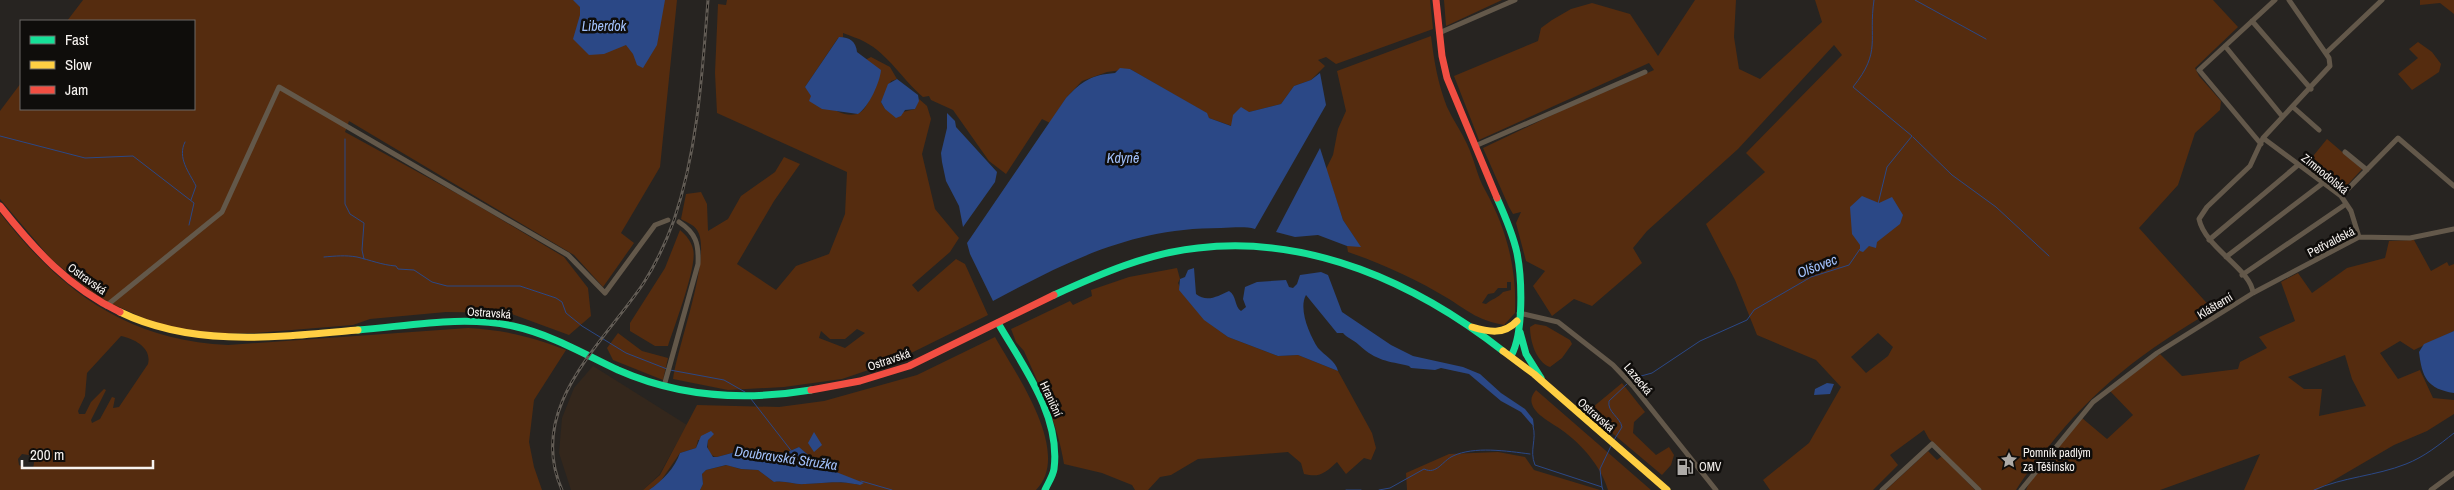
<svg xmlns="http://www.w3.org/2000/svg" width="2454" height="490" font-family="'Archivo Narrow',sans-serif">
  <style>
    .commercial { fill: #34271c }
    .green { fill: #552c0f; fill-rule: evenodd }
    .water { fill: #2b4886 }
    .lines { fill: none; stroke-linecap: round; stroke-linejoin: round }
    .stream { stroke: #2b4886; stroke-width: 1 }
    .street { stroke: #63584a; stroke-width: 5 }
    .fast { stroke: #16e098; stroke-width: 7 }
    .slow { stroke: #ffcf43; stroke-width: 7 }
    .jam { stroke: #f24e42; stroke-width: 7 }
    .rail-casing { stroke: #625c55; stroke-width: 3 }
    .rail { stroke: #0f0d0b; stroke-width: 1; stroke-dasharray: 4; stroke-linecap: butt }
    .labels { text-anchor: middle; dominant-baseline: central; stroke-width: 5; stroke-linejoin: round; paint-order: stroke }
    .street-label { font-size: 12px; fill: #f7f3f0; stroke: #0f0d0b }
    .poi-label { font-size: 12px; fill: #f7f3f0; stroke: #0f0d0b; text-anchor: start }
    .water-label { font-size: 14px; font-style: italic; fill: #a2c1fb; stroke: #0f0d0b }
  </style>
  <rect width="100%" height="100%" fill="#272421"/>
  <!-- commercial -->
  <path class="commercial" d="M593,366L687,425L659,475L643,490H571L559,453L562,418L574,388Z"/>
  <!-- green -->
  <path class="green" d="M83,0H677L660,167L621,233L634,243L603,287L574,255L349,121L345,132L467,199L564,257L588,288L591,316L569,335L509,313L446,312L370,319L353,325L255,333H223L184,330L150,321L108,302L85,287L51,259L0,199V111L21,83V109H194V21H67Z
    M727,0H1430L1433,29L1336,64L1326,57L1318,60L1325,66L1311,80L1294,86L1281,104L1249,112L1232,126L1209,118L1206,113L1130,69L1107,72L1082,81L1066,98L1050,123L1042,119L1006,174L989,161L953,110L931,100L929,96L923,97C903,80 888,54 865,42C858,38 850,36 843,33V37L838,38L805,87C817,97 845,125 862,111C867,107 870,97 874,91L865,60L871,57L890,67L897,79L891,81L881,102L885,109L903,112L915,109L919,99L927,106L931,119L922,154L935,209L959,238L950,252L912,285L918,292L956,259L965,264L988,315L895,361L842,379L784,387L728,390L673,379C677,347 713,253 697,230C694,225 686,222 681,219L686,194L701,192L707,204L708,231L728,219L741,196L775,172L784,157L800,164L774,201L737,264L776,290L796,266L829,254L845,214L847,172L717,113L715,73L718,4L726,5ZM857,329L865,333L845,348L819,338L821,331L830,339H845Z
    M1444,0H1502L1446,26Z
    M1695,0H1736L1734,37L1739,69L1760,79L1822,22L1815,0H2213L2238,27L2195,68L2199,76L2221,101L2220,110L2195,133L2178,185L2139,228L2213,310C2144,351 2096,386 2046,450C2036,463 2024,476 2016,490H1982L1929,439L1924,430L1890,455L1898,465L1873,490H1770L1763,480L1809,443L1841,387L1816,360L1757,335L1735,280L1706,224L1765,172L1746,153L1842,55L1834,45L1738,149L1647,231L1633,248L1642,263L1592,306L1574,299L1552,316L1533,286L1545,271L1526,261L1516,223L1521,212L1513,214L1509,207L1483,148L1594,95L1610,90L1654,70L1649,63L1479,140L1454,76L1538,41L1541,28L1552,20L1571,9L1592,3L1630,14L1658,56ZM1878,333L1893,347L1888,356L1866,373L1851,357Z
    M2420,0H2454V14L2440,3L2420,5Z
    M1431,36C1434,61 1438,84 1447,107C1453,120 1461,131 1467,144C1474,158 1477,176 1485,190C1507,229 1517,270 1515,313L1504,325C1478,320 1471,313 1449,299C1418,280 1383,264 1348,252L1347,246H1360L1343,220L1326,169L1333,155L1338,129L1346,111L1337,71ZM1507,282H1511V290L1503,292C1498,298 1492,299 1486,304L1482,303L1488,294L1494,293L1498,288H1507Z
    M2418,42L2432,52L2441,64L2439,72L2412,90L2398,74L2418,58L2409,49Z
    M2327,139L2362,169L2341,192L2305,166Z
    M0,213C61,291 126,340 228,345L468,328C505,330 532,337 566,350L534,400L529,442L534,467L542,490H0ZM121,336C135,339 152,348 148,364L119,407L113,408L115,398L112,397L100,419L92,423L91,420L106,390L104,389L91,402L85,414H79L78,411L85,396L87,373ZM22,454L35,456L33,469H25L19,465L18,459Z
    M680,230C686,235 691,241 693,249C698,265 674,327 668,346H655L630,331V323L665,268Z
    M2414,240L2431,271L2447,262L2449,266L2454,264V331L2414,350L2400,341L2380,353L2398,379L2420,370L2433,398L2454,400V414L2427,431L2394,445L2317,490H2244L2260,454L2160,490H2026L2031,479L2082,418L2107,439L2133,415L2110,391L2160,354L2182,376L2238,369L2240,362L2267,348L2259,337L2295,321L2281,282L2298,273L2312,293L2347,268L2385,258L2389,241ZM2345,355L2352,379L2366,406L2319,416L2322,389H2304L2288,377Z
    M1177,268L1180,279L1178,283L1184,295L1205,320L1228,337L1278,356L1298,355L1338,371L1372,433L1376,448L1371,460L1364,458L1346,474L1337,462C1325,473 1320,478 1304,474L1301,463L1288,452L1198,459L1171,475L1160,477L1148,490H1135L1132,485L1102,473L1064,464C1058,424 1040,387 1024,351L1016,342L1011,329L1070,301L1073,305L1092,296L1091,290L1129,277Z
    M1535,324L1546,326L1570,340L1572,344L1562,358L1550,367C1536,362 1530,341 1530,327Z
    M618,333L642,351L668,358L663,380L613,360L607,348Z
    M995,337C1015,373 1073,453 1036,490H700L703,484L702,474L706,470L727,465L740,469L758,470L774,482C785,480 794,485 805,484C828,483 836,480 860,485C837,470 819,467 799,447L772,459L758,458L743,450L717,457C708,456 707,448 708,440H698L696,448L680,453L660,482L649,490H643L660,475L697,405L779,407L824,401L917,375Z
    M1622,383L1645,412L1634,422L1633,433L1656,455L1669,447L1674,455L1671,465L1662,475L1587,412Z
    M1536,390L1651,490H1608C1602,469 1585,448 1567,434C1557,425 1536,417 1532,404C1530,398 1533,394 1536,390Z
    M1928,451L1937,460L1942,456L1975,490H1886Z
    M1498,452L1525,457L1534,470L1600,490H1407L1406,473L1449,454Z"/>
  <!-- water -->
  <path class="water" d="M573,0H665L657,45L643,68L637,65L633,54L626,45L604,54L589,55L573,39L580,15V7Z
    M839,37C850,37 856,42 857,52L881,70C880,82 869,107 858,114L822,109L809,101L811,96L805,87Z
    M1120,68L1130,69L1207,113L1209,118L1231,126L1233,115L1241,107L1249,112L1281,104L1294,86L1311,80L1320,73L1326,105L1255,229C1244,226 1232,228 1221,228C1132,228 1070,260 993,301L970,254L967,243L1066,98C1082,81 1091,75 1115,73Z
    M897,79L918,95L919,101L915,109L905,110L901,116L896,118L885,109L881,102L888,84Z
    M947,113L955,121L956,127L997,172L995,182L963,227L959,206L946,181L942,162L941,153L947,128Z
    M1320,148L1343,220L1361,247L1347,246L1318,235L1295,237L1276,232Z
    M1862,196L1879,203L1892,197L1903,215L1900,224L1877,242L1876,248L1869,246L1863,252L1860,251V245L1852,234L1850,207Z
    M1194,268L1196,294C1207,303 1218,296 1229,291C1237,296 1234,306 1241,311L1246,307L1243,299L1245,287L1257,282L1286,280L1289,287L1293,288L1297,284L1300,275L1321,272L1328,275L1342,312L1391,345L1413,356L1463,367L1480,374L1501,393L1525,409L1533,419L1534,427L1521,412L1501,401L1469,374L1441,368L1435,370L1411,368L1409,366C1388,361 1376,361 1359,345C1353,339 1348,339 1343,333H1337L1306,295C1298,309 1310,336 1318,348C1324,355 1336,361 1338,371L1298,355L1278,356L1228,337L1204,320L1179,290L1180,279L1185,277L1188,270Z
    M2454,331V393C2427,389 2422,377 2419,352L2424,344Z
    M1827,383L1834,384L1830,394L1814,395L1815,389Z
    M711,431L714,434L708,440L707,447L713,457H717L743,450L758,458L772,459L799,447L821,466L864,483L860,485C836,480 828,483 805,484C794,485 785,480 774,482L758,470L741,469L726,465L706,470L702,474L703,484L700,490H649C662,481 675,468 680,453L696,448L701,436Z
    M814,432L822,445L814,452L808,443Z"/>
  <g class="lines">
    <!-- stream -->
    <path class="stream" d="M1874,0C1868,40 1882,51 1853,87L1912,136L1887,167L1878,204
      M1915,0L1986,39
      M0,136L85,158L133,156L194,203L189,225
      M1913,137L1952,175L1996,207L2049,256
      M345,139V204L350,214L364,223L362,250L364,259
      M185,142C177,158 189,172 196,186L191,200
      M324,257C335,256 346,255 357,257C370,260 382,265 396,266L398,269L414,270L432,282L447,286H520L556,298L562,302L566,313L582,326L626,353L667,369
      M670,370L724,380L745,392
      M1630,381L1634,378L1652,373L1700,341L1747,320L1754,310L1811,277L1849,265L1860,249
      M751,399L793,453
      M1533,426C1537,440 1529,450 1535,465L1602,487L1603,490
      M1614,440L1622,427C1620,417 1607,412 1609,401L1627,384
      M861,481L892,490
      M1602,487L1600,469L1611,446
      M1346,490H1361
      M1379,490L1390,488L1424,469C1437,475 1442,461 1453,456C1474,446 1507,451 1530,454
      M2314,490C2343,477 2376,476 2406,464C2424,457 2439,445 2454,433"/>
    <!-- street -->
    <path class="street" d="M2252,21L2311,89
      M1439,33L1515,0
      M2225,46L2282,116
      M2326,53L2382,0
      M2293,107L2319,130
      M2263,138L2341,196L2351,211L2359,237
      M2261,144L2199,70L2275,0
      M1475,146L1645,72
      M2345,152L2367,170
      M2341,196L2398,138L2454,186
      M2209,240L2298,165
      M2226,257L2323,183
      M2242,275L2346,204
      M2253,293C2251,269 2205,248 2199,219L2207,207L2250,166L2263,138L2330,66L2329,58L2289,0
      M106,306L222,212L279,87L568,255L605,293L655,225L668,220
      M1519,313L1558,322L1613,365L1633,386L1716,490
      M664,386L698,264C699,244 696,233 679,222
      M1882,490L1932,444L1979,490
      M2021,490L2093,402L2157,353L2253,293L2359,237L2410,238L2454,229
      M2431,490L2454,473"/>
    <!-- fast -->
    <path class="fast" d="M1497,198C1505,216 1513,234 1517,253C1522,278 1524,333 1511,356
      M1054,295C1100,274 1148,253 1198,248C1310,235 1416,283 1503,351
      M998,323C1023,366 1061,416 1054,469C1053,476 1048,483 1045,490
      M358,330C409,326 463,315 513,326C550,334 584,354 618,370C679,397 745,401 811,390
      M1520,332L1526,354L1541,378"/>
    <!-- slow -->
    <path class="slow" d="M120,312C194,348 279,337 358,330
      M1472,327C1489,332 1504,335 1517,321
      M1503,351L1534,374L1667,490"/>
    <!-- jam -->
    <path class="jam" d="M1436,0L1442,56L1447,78L1497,198
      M0,206C34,249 69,288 120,312
      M811,390L860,381L909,366L1054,295"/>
    <!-- rail casing -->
    <g class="rail-casing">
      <path id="rail" d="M562,490C526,408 601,346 643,284C656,264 666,242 674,220C698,148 702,75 708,0"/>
    </g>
    <!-- rail -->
    <use href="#rail" class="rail"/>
  </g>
  <!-- icons -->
  <defs>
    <g id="sight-bare" transform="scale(1.35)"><path d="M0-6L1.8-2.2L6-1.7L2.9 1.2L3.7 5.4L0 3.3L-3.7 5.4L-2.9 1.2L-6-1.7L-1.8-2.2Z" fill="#aeaba8" stroke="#0f0d0b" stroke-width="2.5" paint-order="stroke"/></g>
    <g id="fuel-bare" transform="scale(1.35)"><path d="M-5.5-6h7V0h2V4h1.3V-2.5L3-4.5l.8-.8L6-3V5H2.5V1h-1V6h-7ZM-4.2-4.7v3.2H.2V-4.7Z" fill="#aeaba8" stroke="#0f0d0b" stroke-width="2.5" paint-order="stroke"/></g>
  </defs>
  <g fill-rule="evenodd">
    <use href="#sight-bare" x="2009" y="460"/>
    <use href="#fuel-bare" x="1685" y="467"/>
  </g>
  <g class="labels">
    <!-- street labels -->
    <g class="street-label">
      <text transform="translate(2325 174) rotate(39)">Zimnodolská</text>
      <text transform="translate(2331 242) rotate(-27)">Petřvaldská</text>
      <text transform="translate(87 279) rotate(36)">Ostravská</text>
      <text transform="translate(2215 306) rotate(-31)">Klášterní</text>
      <text transform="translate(489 313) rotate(4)">Ostravská</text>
      <text transform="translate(889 360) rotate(-19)">Ostravská</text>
      <text transform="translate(1638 379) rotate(50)">Lazecká</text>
      <text transform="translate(1051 399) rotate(65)">Hraniční</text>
      <text transform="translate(1596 415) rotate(41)">Ostravská</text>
    </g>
    <!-- poi labels -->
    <g class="poi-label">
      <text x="2023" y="453">Pomník padlým<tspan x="2023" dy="14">za Těšínsko</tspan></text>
      <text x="1699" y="467">OMV</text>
    </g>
    <!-- water labels -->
    <g class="water-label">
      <text x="604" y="26">Liberďok</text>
      <text x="1123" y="158">Kdyně</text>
      <text transform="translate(1817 266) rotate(-21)">Olšovec</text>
      <text transform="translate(786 458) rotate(8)">Doubravská Stružka</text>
    </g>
  </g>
  <!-- legend -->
  <rect x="20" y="20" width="175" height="90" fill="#0f0d0b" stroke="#6c6967"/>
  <rect x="30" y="36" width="25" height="8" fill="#16e098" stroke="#6c6967"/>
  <text x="65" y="45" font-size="15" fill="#f7f3f0">Fast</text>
  <rect x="30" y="61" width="25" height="8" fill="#ffcf43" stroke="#6c6967"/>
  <text x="65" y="70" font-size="15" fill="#f7f3f0">Slow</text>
  <rect x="30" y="86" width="25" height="8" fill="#f24e42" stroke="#6c6967"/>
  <text x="65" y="95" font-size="15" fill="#f7f3f0">Jam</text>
  <!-- scale -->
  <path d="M22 460v8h131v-8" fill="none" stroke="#f7f3f0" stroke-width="2.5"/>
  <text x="30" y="460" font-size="15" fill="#f7f3f0" stroke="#0f0d0b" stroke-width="4" paint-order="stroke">200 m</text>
</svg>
